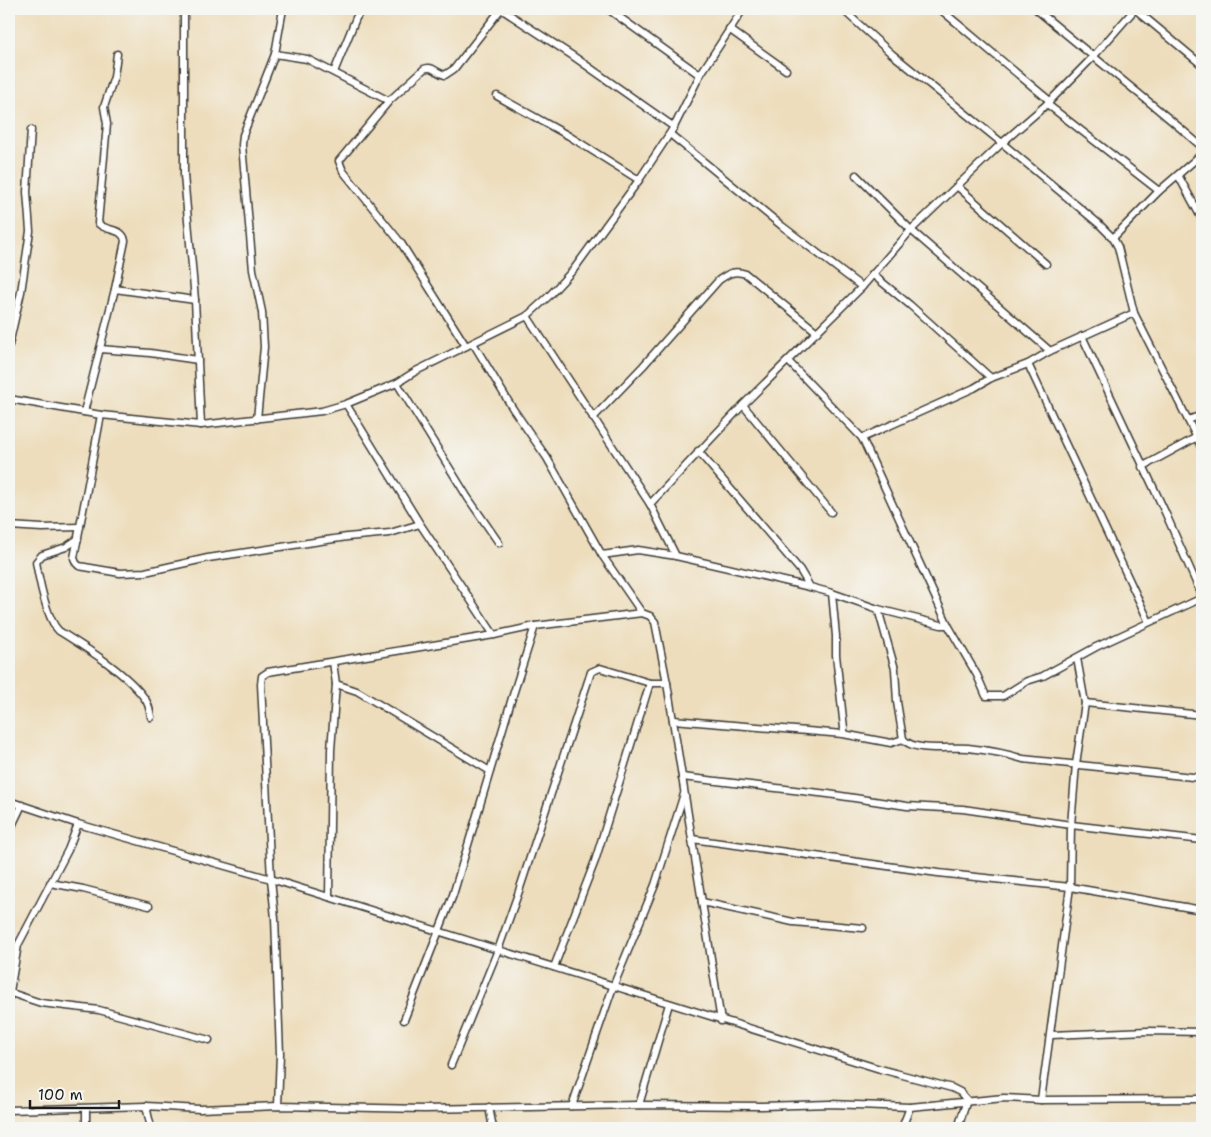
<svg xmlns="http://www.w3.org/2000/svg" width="1211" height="1137" viewBox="0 0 1211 1137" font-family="'Shantell Sans',sans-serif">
<rect width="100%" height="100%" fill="#f6f6f2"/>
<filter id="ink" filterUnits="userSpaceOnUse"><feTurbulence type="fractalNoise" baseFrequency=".02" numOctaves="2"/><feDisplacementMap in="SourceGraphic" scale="10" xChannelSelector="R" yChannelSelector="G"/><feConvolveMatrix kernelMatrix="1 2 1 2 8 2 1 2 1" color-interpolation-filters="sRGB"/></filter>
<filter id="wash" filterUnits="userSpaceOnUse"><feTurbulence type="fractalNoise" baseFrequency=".0096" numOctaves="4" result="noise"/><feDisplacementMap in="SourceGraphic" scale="20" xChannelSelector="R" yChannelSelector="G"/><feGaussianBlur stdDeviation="1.12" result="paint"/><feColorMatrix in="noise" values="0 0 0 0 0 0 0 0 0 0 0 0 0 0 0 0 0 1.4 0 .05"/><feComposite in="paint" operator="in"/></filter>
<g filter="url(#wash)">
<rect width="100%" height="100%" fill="#edddbc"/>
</g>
<g filter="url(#ink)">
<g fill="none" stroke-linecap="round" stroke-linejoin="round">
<defs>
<g id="street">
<polyline points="184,9 184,175 195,300 201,425"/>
<polyline points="501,9 573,56 674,127"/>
<polyline points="608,9 700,75"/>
<polyline points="842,9 892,54 1002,143 1099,224 1113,238 1118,247 1134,313 1202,448"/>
<polyline points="940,9 1050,101"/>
<path d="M1036,9C1091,56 1148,99 1202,147"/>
<polyline points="1135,9 1202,65"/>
<polyline points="729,29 786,70"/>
<polyline points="275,54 307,59 389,101"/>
<polyline points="334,72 356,18 362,9"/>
<polyline points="497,96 569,136 639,180"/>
<polyline points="1047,104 1159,191"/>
<polyline points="670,134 782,226 862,287 911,230 1002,143 1047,104 1093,57 1135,9"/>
<polyline points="856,175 911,230 1050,351"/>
<polyline points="1178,175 1202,219"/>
<polyline points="958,187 1046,264"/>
<polyline points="1113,238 1159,191 1202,154"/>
<polyline points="872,274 910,305 991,378"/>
<polyline points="115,289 195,300"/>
<polyline points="527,316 650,504 676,556"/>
<polyline points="1082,336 1165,512 1202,596"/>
<polyline points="473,343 513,409 547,458 602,555 642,613"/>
<polyline points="9,345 21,292 30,231 27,192 31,130"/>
<path d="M466,346L401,243L343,171L339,161L389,101L424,69C432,65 436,73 445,75L454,69L501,9"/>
<polyline points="100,349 150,353 198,360"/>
<polyline points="788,361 862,438 948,625 977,675 986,696 1003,696 1027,681 1043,676 1096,647 1202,598"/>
<polyline points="1028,364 1149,622"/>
<polyline points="397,383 468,498 499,543"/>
<polyline points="9,399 101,415 201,425 322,411 346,404 397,383 416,371 527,316 549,296 574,269 639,180 674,127 700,75 743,9"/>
<polyline points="346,404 420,524 494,635"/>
<polyline points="743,405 831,512"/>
<path d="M84,412L115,289L125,241C123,227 105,232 98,223L107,124L104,107L114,77L117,54"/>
<polyline points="101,415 74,558 76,563 79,566 120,573 145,572 208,558 347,537 390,533 420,524"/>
<path d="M593,418L643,366L719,280C729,273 734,270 746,274L817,332"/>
<polyline points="257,419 264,347 262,312 253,270 242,145 243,135 275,54 283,9"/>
<polyline points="1188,420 1202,415"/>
<polyline points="862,438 974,388 991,378 1028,364 1050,351 1134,313"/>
<polyline points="698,451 800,570 810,587"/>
<polyline points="1142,467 1197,437"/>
<polyline points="650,504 743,405 862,287"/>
<polyline points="9,526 42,528 80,527"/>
<path d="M78,539L66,547L42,555L36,562C39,579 47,620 59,631C86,648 127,673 145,699C149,704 150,711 151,717"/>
<polyline points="602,555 638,550 676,556 810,587 832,593 878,609 941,625 948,625"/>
<polyline points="832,593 836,636 836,655 844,728 843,734"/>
<path d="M878,609L895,669L897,702L903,739C915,753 951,746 968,748C986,750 1005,753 1023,759L1202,778"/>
<polyline points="336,684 357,691 490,771"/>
<polyline points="1085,703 1202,715"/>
<polyline points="673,720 843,734 891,743 903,739"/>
<polyline points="682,777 828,794 907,806 963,809 1071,825 1202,840"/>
<polyline points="9,801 78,824 271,879 880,1069 952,1088 960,1092 967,1100 958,1128"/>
<polyline points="9,832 22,805"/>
<polyline points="692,839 938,873 1070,887 1202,910"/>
<polyline points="50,883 83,889 149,906"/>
<polyline points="329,897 331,750 336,684 333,662"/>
<polyline points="702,902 793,922 863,928"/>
<polyline points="554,967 595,861 650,683"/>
<polyline points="11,993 41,1003 99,1010 209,1040"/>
<polyline points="9,997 18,945 68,850 78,824"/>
<polyline points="404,1020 453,895 512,698 535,626"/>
<polyline points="1051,1035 1148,1031 1202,1032"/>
<polyline points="451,1065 498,950 519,891 591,672 600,668 650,683 667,683"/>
<polyline points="1041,1100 1070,887 1071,825 1076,764 1085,703 1077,658"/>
<polyline points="639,1105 669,1004"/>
<polyline points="146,1106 151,1128"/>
<polyline points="278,1106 280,1054 275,918 271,879 261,684 262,676 268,672 494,635 535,626 642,613 650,616 655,622 667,683 721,1021"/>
<polyline points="572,1106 613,987 655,885 684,794"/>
<polyline points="489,1107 493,1128"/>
<polyline points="86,1109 86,1128"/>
<polyline points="9,1110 146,1106 200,1109 278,1106 424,1109 639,1105 762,1106 830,1104 910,1107 1004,1098 1041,1100 1202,1099"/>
<polyline points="902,1128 910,1107"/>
</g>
</defs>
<use href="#street" stroke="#3b3934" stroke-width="9"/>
<use href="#street" stroke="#fff" stroke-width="6"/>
</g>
</g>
<rect width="1211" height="1137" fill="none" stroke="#f6f6f2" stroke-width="30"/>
<path d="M30 1100v8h89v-8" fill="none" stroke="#1c1c1c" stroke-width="2.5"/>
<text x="38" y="1100" font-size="15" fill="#1c1c1c" stroke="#f6f6f2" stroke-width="4" paint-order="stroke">100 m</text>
</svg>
